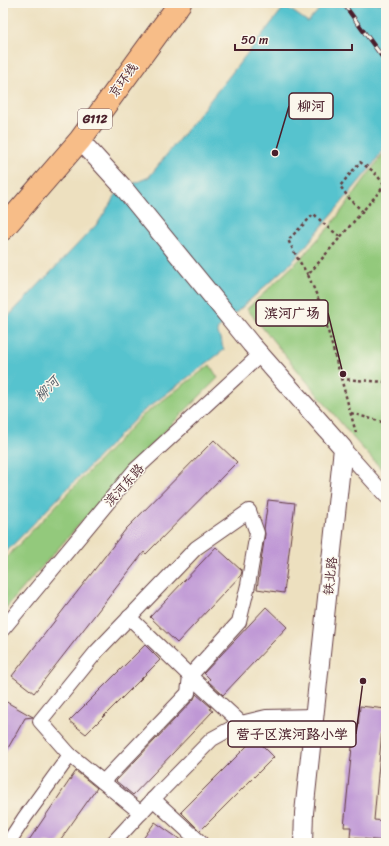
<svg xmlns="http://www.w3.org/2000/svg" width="389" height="846" viewBox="0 0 389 846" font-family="Sriracha,'LXGW WenKai TC',sans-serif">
<rect width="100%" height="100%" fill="#fbf7ec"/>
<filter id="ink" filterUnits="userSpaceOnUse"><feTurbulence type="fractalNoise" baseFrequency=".025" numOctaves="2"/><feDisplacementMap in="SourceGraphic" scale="8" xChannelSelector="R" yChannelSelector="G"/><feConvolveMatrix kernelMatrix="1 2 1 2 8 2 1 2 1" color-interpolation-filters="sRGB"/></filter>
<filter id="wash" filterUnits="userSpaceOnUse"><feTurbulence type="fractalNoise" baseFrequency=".012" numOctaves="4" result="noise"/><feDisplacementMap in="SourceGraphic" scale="16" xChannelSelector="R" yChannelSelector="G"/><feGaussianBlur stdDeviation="0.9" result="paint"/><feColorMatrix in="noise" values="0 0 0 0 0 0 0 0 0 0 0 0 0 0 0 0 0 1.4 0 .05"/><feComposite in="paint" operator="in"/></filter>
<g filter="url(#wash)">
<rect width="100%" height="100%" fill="#ede0bf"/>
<g fill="#93c97b" stroke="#6e7453">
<polygon points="386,150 386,474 355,440 247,309 296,263 332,224"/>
<polygon points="210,365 218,378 137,459 3,611 3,561 142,416"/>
</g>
<polygon fill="#56c3ce" stroke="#50717c" points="325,3 386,3 386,145 372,166 295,259 217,330 224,350 141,413 3,555 3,322 98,223 119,190 149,177 285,6 308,22"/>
<g id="blocks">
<g fill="#bf98d5">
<polygon points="214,440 237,462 146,554 144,552 34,693 12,676 126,529"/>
<polygon points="268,500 295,503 284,593 257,589 265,534 264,529"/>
<polygon points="216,547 242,571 241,575 177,643 150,617"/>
<polygon points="266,607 287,627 223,695 208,681 210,679 204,673"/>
<polygon points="145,645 160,660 86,734 69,721"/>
<polygon points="196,694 211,707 210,709 213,711 133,795 116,781 194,699"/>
<polygon points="3,700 33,717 25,718 3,757"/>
<polygon points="360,706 386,709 386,730 382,730 374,820 386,821 386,841 350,838 351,827 344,827 354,727 358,728"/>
<polygon points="255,738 274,757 200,831 181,812"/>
<polygon points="76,771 97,788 58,843 27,843"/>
<polygon points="155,822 185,843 140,843"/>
</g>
</g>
</g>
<g filter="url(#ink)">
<use href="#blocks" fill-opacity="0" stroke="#623c41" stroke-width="1"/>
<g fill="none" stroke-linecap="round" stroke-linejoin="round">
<defs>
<g id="minor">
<polyline points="343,448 386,496"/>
<polyline points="129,617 190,676 241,723"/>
<polyline points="3,629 134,471 260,355"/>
<polyline points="70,755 141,813"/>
<polyline points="153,799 201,843"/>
<polyline points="8,843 25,817 70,755 40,721 97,651 196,548 249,511 257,533 248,585 239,622 190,676 188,693 103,782"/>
<polyline points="113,843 159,793 212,739 241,723 266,717 315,716"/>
</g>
<polyline id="tertiary" points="80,140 122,186 251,344 343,448 304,813 303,843"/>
<polyline id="trunk" points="3,229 80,140 180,3"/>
</defs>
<use href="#minor" stroke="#623c41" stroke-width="16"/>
<use href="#tertiary" stroke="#623c41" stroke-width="20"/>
<use href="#trunk" stroke="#623c41" stroke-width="24"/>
<g stroke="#623c41" stroke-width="2.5" stroke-dasharray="3 3" stroke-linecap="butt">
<polyline points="363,212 349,198 340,186 360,162 373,171 385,185"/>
<polyline points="308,275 298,259 288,240 314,214 327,227 341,237"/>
<polyline points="341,379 386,382"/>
<polyline points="351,413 382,422 386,425"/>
<polyline points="356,433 321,305 308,275 385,185 386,186"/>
</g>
<use href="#minor" stroke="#fff" stroke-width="14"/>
<use href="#tertiary" stroke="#fff" stroke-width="18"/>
<use href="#trunk" stroke="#f7bd88" stroke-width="22"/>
<defs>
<polyline id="rail" points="343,3 386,62"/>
</defs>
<use href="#rail" stroke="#4a1f2b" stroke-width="4.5"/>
<use href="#rail" stroke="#fbf7ec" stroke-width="3" stroke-dasharray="9" stroke-linecap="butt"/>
</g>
</g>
<g text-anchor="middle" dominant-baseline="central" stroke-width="3" stroke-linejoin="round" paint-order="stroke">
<rect fill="#fbf7ec" stroke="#7f6065" stroke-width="1" x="78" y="109" width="34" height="20" rx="3"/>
<g font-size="12" font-weight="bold" fill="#4a1f2b">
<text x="95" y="119">G112</text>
</g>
<g font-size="13" fill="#4a1f2b" stroke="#fbf7ec">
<text transform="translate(123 80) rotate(-54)">京环线</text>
<text transform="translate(124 485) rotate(-48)">滨河东路</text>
<text transform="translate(330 576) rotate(-84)">铁北路</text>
</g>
<g font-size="14" font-style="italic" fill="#4e5864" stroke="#fbf7ec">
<text transform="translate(47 389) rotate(-46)">柳河</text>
</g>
</g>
<path fill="none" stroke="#4a1f2b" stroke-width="1.5" d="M275 153L289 106M343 374L328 313M363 681L356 734"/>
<g fill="#4a1f2b" stroke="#fbf7ec" stroke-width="1.5">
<circle cx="275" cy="153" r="4"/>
<circle cx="343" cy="374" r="4"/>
<circle cx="363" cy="681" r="4"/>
</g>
<g fill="#fbf7ec" stroke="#4a1f2b" stroke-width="1.5">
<rect x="289" y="93" width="44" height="26" rx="4"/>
<rect x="256" y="300" width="72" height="26" rx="4"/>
<rect x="228" y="721" width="128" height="26" rx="4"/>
</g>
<g font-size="14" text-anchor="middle" font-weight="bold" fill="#4a1f2b">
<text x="311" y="111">柳河</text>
<text x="292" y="318">滨河广场</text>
<text x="292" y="739">营子区滨河路小学</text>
</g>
<rect width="389" height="846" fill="none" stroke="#fbf7ec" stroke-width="16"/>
<path d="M235 44v6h117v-6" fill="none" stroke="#4a1f2b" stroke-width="2"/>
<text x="241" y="44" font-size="12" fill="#4a1f2b" stroke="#fbf7ec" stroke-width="3" paint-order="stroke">50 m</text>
</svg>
